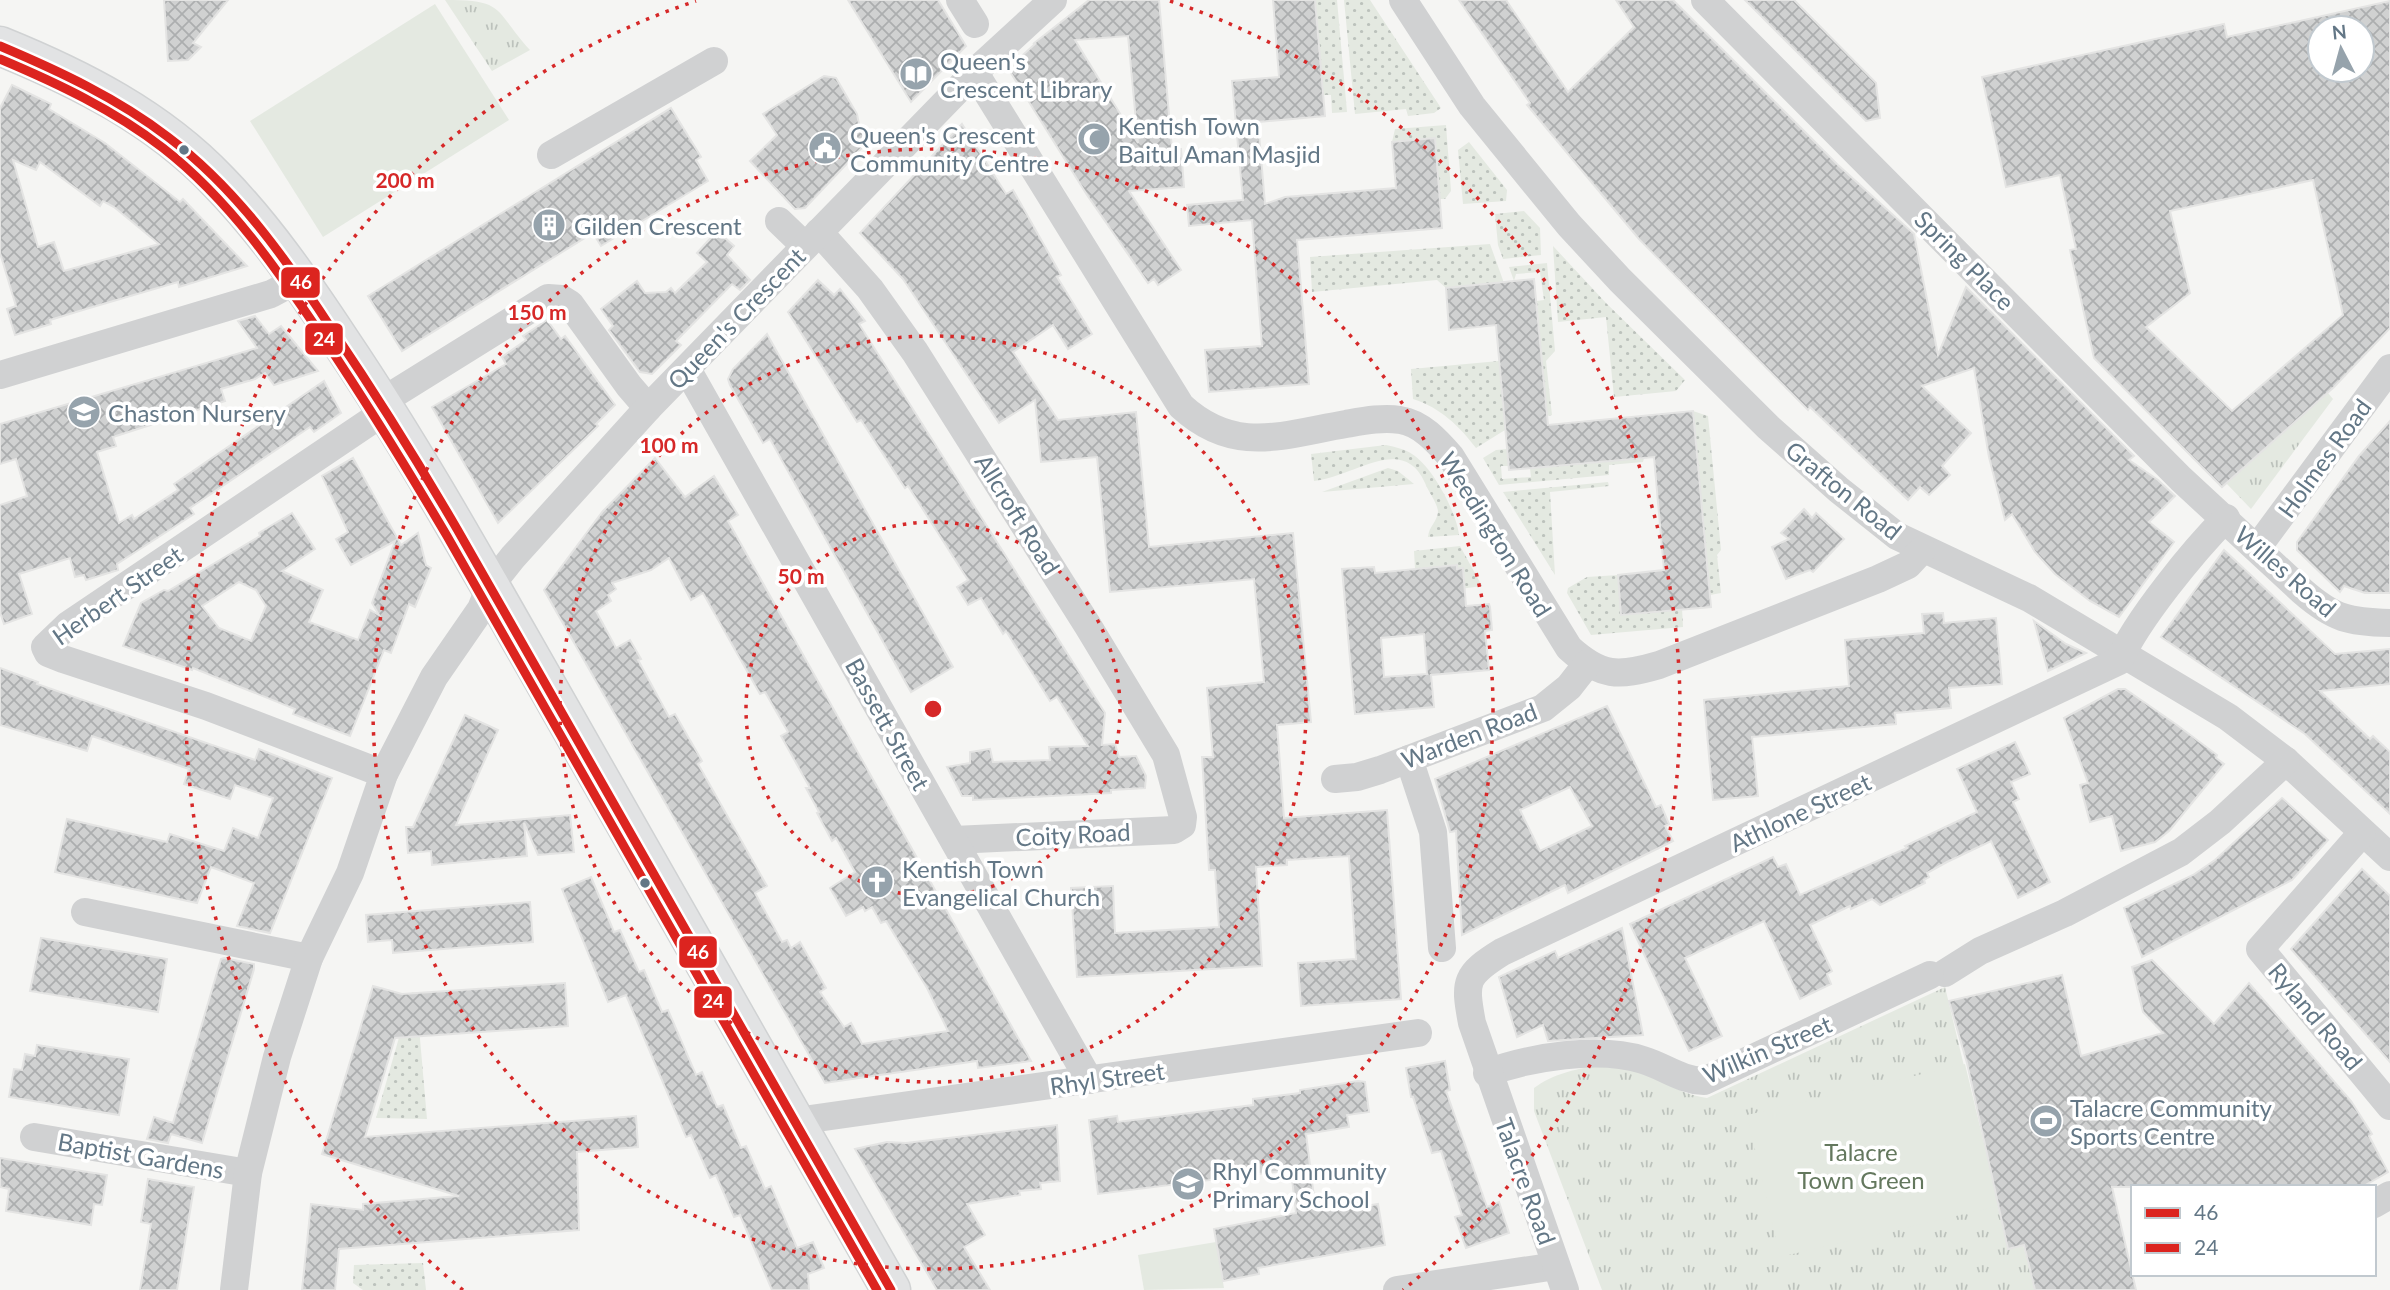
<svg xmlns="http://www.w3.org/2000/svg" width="2390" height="1290" viewBox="0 0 2390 1290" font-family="Lato,sans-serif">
<defs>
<pattern id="grass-dots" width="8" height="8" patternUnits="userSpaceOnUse" patternTransform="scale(1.75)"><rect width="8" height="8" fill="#e4e9e1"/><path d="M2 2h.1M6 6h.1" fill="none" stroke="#bcc2bc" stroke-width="1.8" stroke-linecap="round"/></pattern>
<pattern id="park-tufts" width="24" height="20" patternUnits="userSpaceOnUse" patternTransform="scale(1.75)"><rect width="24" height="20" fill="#e4e9e1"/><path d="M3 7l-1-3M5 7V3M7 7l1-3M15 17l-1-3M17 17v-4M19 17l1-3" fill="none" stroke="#bcc2bc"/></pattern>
<pattern id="building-cross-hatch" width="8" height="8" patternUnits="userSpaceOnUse" patternTransform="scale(1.75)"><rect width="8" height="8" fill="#d0d1d1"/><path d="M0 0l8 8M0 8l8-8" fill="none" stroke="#acaeaf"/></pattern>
</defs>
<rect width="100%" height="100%" fill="#f5f5f3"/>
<g fill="url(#grass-dots)">
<polygon points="1315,0 1337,0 1347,112 1332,113 1331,95 1323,95"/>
<polygon points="1344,0 1370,0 1441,108 1434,113 1408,116 1406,109 1355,114"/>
<polygon points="1446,125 1451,191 1445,199 1436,199 1439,187 1435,139 1392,142 1395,129"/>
<polygon points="1469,142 1507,190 1506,201 1463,204 1458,150"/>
<polygon points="1524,211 1540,228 1541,255 1503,259 1498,245 1495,214"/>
<polygon points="1490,244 1504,283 1446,288 1437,280 1312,292 1310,257"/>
<polygon points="1553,246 1606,303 1685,380 1676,391 1614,397 1606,317 1558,322"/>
<polygon points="1547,263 1555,351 1546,361 1552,415 1547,416 1537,301 1544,300 1540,272 1516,274 1514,281 1509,267"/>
<path d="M1499,361L1505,430L1476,448C1459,426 1441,408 1413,399L1411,369Z"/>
<polygon points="1693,411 1708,416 1721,550 1717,555 1721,593 1710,595"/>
<path d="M1386,445C1395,447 1405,449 1412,454C1432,466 1457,513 1459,535L1428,537C1429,526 1437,522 1438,512C1438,504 1428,491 1425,483C1403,433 1354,477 1314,481L1311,454Z"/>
<polygon points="1507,449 1509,466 1501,466 1502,479 1531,477 1530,468 1644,458 1643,462 1609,465 1609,475 1499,485 1483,458 1496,450"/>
<polygon points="1388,468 1398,471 1414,484 1322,492"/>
<polygon points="1608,482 1609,486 1550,492 1555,575 1503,492"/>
<polygon points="1460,546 1482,586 1460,589 1462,568 1457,569 1457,565 1415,569 1414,551"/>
<polygon points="1618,575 1622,615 1673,609 1679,611 1682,608 1683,627 1591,635 1567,593 1568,588 1587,577"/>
<polygon points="412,992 416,993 427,1119 376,1118"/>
<polygon points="423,1263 426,1290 363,1290 353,1283 354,1265"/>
</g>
<g fill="url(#park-tufts)">
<path d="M445,0C506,0 493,9 530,50L492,71Z"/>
<polygon points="2328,393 2333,399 2251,509 2226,483"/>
<path d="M1945,987L2008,1249L2023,1245L2035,1290H1602L1534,1111V1088C1556,1071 1596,1062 1624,1068C1653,1074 1677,1094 1707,1098Z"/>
</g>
<g fill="#e4e9e1">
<polygon points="435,4 509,120 323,237 250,121"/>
<polygon points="1965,1064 1999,1206 1780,1257 1747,1115"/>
<polygon points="1216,1242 1224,1288 1144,1290 1138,1255"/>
</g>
<g fill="url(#building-cross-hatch)" stroke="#e4e4e3" stroke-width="2" fill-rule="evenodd">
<polygon points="164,0 228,0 193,43 201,47 188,60 168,61"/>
<polygon points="848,0 938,0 966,46 911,102"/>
<path d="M1089,0H1159L1172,149H1181L1184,187L1129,191L1181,270L1158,285L1154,279L1148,283L1087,195L1009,70L1025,59L1023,55L1036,43L1033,44ZM1128,36L1138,143L1075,40Z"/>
<polygon points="1273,0 1315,0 1325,116 1258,122 1265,204 1285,197 1396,188 1392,142 1435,138 1442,228 1297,240 1309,384 1209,392 1205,350 1262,346 1252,220 1189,226 1187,205 1243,200 1232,81 1279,77"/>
<polygon points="1459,0 1506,0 1568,92 1634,27 1616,0 1673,0 1838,165 1914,234 1938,355 1966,287 2134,456 2129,460 2158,480 2175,496 2149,522 2174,542 2119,617 2090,601 2055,574 2035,552 2012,514 2005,520 1989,457 1974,368 1922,386 1971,433 1942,466 1950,475 1929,495 1920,487 1908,500 1810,407 1808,410 1639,239 1527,105 1530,103"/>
<polygon points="1745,0 1794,0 1876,83 1880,118 1866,121"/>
<path d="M2390,1V328L2334,387L2222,487L2094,358L2070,250L2076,249L2060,175L2006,187L1982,77L2224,24L2227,37ZM2320,28H2362V70H2320ZM2313,180L2343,315L2232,411L2146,327L2190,293L2170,211Z"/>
<polygon points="824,76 836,78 857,114 859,124 872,137 805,208 795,209 750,161 777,135 763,114"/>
<path d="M12,85L51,104L49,109L105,143L180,202L183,199L247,266L179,287L178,282L86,309L50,320L51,324L15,335L7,309L16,306L0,253V108ZM13,160L36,170L40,162L100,206L103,201L114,207L159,244L64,271L54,242L38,247Z"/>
<polygon points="671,108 701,157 696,160 708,181 601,246 593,233 402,351 368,296"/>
<polygon points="962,124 1006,194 1013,190 1061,275 1057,277 1092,334 1068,349 1053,325 1013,352 1058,420 1136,412 1149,547 1293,533 1311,722 1277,725 1284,818 1387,810 1401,999 1301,1006 1298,963 1356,959 1349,856 1287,860 1287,865 1256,867 1262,966 1077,977 1071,888 1113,886 1115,933 1219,927 1215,870 1209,870 1205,805 1202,757 1213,757 1207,688 1264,682 1254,579 1110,592 1097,457 1041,462 1035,400 999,423 903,279 860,233"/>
<polygon points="717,231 734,246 727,255 750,280 740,290 732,284 676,341 681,345 652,374 640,372 609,330 613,326 601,309 637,281 645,293 666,292 671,288 675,293 707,262 697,253"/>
<polygon points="1534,279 1548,425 1693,411 1711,607 1621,615 1618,575 1664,570 1654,457 1509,470 1496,325 1449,330 1446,288"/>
<polygon points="818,280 834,295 840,289 865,321 859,324 1105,713 1102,745 1115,744 1119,757 1136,756 1146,776 1145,788 1111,790 1111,793 973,800 973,796 962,796 947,767 970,763 970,752 990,749 993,762 1050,760 1049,747 1088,746 1057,697 1050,701 1006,631 1003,634 981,598 968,605 957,587 968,580 908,486 905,488 861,420 857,422 788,312"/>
<polygon points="255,316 269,334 281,326 318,371 274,385 265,373 255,379 221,389 225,401 113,437 116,446 97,452 119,523 132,515 134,519 178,490 174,484 324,381 341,413 314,432 310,427 190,508 194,514 117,564 118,570 86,580 84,575 75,577 70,558 19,574 32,614 4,624 0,612 0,505 27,496 16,459 0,464 0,424 257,348 238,321"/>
<polygon points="547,320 561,339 565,336 615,405 596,424 598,426 498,523 432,407 506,364 502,357 526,340 523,336"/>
<polygon points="767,334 953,667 911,692 770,439 763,443 730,385 728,379 733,369"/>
<polygon points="2390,421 2390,593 2365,593 2344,586 2340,592 2297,550 2297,542 2359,456"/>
<path d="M353,458L401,545L418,533L426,565L431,568L415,607L409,604L391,653L384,650L350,736L293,714L295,709L193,668L192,670L123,646L141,603L164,590L168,591L260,536L259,533L292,513L315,549L282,571L323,590L309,622L358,640L370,610L379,615L372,603L395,541L351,565L336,539L348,532L322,476ZM239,582L256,590L266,606L251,641L219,628L202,606Z"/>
<path d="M655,458L685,497L714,476L738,515L728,521L1031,1061L978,1068L977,1061L825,1083L544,590L603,511ZM669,558L691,600L703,593L760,694L765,692L788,732L781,736L810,788H806L819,812L817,813L832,841L836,838L855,872L830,888L846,916L863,907L865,911L872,907L881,923L886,921L927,988L948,1031L862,1044L851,1023L844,1027L820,992L826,988L800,942L791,948L787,940L782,942L755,893L767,886L698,764L702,761L675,714L669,717L638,660L641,659L630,640L616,648L596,611L611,601L608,595L616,589L612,583L651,570Z"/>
<polygon points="1804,509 1812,518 1816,513 1844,539 1813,572 1810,570 1786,579 1772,547 1789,539 1781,533"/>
<polygon points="2224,550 2335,654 2390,649 2390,684 2320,691 2370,739 2373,736 2390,752 2390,814 2305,734 2161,637"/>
<path d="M1457,565V569L1463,568L1466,606L1489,604L1490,607L1492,630L1485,631L1489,670L1431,675L1434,707L1355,714L1342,569L1374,567L1375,573ZM1424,634L1427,674L1384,677L1381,638Z"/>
<polygon points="1943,613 1944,623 1996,618 2002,684 1949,688 1951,708 1895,713 1896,724 1752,737 1758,796 1713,800 1704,700 1849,686 1845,640 1924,633 1922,614"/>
<polygon points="2034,621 2066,644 2086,653 2048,671"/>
<polygon points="0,668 38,682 37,684 255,760 259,749 332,778 270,933 237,926 254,883 211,867 197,903 55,872 67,819 167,842 170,834 224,851 233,828 258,838 273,798 235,785 230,799 184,784 189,769 92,736 87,751 0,725"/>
<polygon points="2118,689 2125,689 2177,725 2217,755 2216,758 2224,764 2169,831 2155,842 2121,851 2112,816 2090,822 2080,785 2088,783 2064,718"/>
<path d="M1607,706L1656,807L1661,805L1669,824L1665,826L1673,841L1568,893L1565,885L1462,935L1456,831L1450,832L1435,779ZM1570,787L1592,826L1540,851L1520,810Z"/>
<polygon points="465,715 498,730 456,825 570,815 574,852 538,855 524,823 527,856 432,865 431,851 408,853 406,827 413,827"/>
<polygon points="2015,742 2030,774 2011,782 2019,799 2013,802 2050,882 2018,898 1991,841 1947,862 1927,873 1929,877 1924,880 1925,883 1880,905 1872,899 1851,909 1850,906 1810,925 1832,971 1827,974 1831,984 1800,999 1764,921 1685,958 1722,1036 1689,1051 1630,924 1773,857 1778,867 1786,864 1800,895 1907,848 1905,846 1977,812 1957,769"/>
<polygon points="2282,798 2328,840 2292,880 2142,957 2124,908 2193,875 2215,860"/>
<polygon points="2362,869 2390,896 2390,1062 2291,949"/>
<polygon points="591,877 614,932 620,930 639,972 644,970 662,1012 668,1010 696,1075 702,1072 717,1107 723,1105 741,1148 746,1146 765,1189 771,1186 797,1248 813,1242 824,1268 808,1274 809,1290 772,1290 740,1215 734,1217 716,1175 710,1178 691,1135 686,1137 626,995 608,1002 562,889"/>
<polygon points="530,902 533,942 393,953 392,940 368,942 366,915"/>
<polygon points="1622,928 1643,1035 1548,1041 1543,1025 1517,1037 1499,977 1555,951 1558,958"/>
<polygon points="41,938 167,959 158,1012 30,991"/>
<polygon points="224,958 254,964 254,969 202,1143 171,1134 168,1143 147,1139 154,1117 173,1123 221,959"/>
<polygon points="2152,960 2214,1024 2249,983 2351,1101 2372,1134 2369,1136 2388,1172 2362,1187 2112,1187 2136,1290 2035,1290 2024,1245 2008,1249 1967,1063 1949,1001 2062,975 2081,1056 2163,1033 2143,1012 2132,967"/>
<polygon points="565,983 568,1026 395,1038 365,1137 636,1116 638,1147 577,1152 579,1230 339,1249 335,1290 302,1290 311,1204 363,1210 363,1204 459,1196 322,1154 373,986 402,994"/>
<polygon points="37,1045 129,1059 119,1115 9,1097 14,1069 22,1070 25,1054 35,1056"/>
<polygon points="1445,1061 1450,1090 1446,1091 1487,1207 1499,1202 1509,1233 1466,1248 1455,1217 1462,1215 1441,1151 1432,1153 1413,1097 1411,1097 1406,1068"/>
<polygon points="1358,1081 1365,1082 1369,1112 1347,1115 1349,1127 1306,1134 1315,1205 1358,1198 1360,1207 1378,1204 1385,1245 1258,1268 1259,1274 1223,1281 1214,1229 1296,1213 1291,1170 1098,1194 1089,1120 1117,1116 1118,1122 1253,1105 1253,1099 1300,1093 1300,1090"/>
<polygon points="1057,1125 1060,1181 1040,1183 1041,1189 1019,1191 1020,1195 967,1204 985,1235 964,1247 990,1290 937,1290 855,1149 887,1142 906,1143"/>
<polygon points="0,1158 107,1175 102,1205 94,1204 91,1225 6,1211 9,1189 0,1187"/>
<polygon points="148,1179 194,1187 177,1290 140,1290 151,1224 141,1222"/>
</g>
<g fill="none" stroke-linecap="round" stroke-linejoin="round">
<defs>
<path id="secondary" d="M0,46C79,78 158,118 218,181C265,229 304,286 341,342C407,440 465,542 523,644C646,859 768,1075 891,1290"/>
</defs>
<use href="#secondary" stroke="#d0d2d3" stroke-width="41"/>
<g stroke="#d0d1d2" stroke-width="28">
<polyline points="960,0 975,24"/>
<polyline points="1403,0 1472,106 1569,225 1620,280 1768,427 1839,490 1897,536 2029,598 2228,717 2286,761 2390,857"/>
<path d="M1705,0L2181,479L2302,591C2334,619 2349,622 2390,623"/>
<path d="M975,73L1181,406C1234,455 1282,435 1346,424C1363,421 1383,417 1400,420C1421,423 1437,441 1451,457L1569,648C1601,677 1618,677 1659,665L1878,579L1908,565L1922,550"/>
<polyline points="551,155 714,61"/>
<polyline points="779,221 805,246"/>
<polyline points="819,232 870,289 915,352 1088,626 1166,755 1183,817 1182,825 1174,830 954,840"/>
<polyline points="687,369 1089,1080"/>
<polyline points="0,375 271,294 299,279"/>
<polyline points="381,402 548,298 562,299 570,304 629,386 648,408"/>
<polyline points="2257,548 2390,368"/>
<polyline points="1409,759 1433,832 1442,948"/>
<polyline points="384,774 206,706 63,659 48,653 45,647 68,625 387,410"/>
<polyline points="1335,779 1357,777 1380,770 1543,708 1569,687 1587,664"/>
<polyline points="2362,833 2260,949 2390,1106"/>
<polyline points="85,912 309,958"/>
<polyline points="1945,973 1980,951 2065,913 2181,852 2220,822 2286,761"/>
<path d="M1487,1073C1530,1057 1599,1046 1643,1060C1666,1067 1680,1080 1704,1081L1930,975"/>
<polyline points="796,1121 1418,1033"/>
<polyline points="34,1137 248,1173"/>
<polyline points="2374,1204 2390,1195"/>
<polyline points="234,1290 248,1173 277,1057 309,958 350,873 384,774 434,677 481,609 490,586 513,557 648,408 979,68 1053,0"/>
<polyline points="1397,1290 1556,1266"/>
<path d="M1565,1290L1472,1023C1464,981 1465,975 1502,952L2119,661C2136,621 2194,550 2226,518"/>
</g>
<use href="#secondary" stroke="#e2e3e4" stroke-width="38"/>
<defs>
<path id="bus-1" d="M0,46C59,71 117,98 168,137C236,188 287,260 333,331C377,396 418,462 457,529L891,1290"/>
<path id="bus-2" d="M0,59C57,83 114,110 163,148C230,200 279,272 326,342C368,405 408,470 447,536L877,1290"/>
</defs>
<use href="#bus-1" stroke="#fff" stroke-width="14"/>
<use href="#bus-2" stroke="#fff" stroke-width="14"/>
<use href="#bus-1" stroke="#dc241f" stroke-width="9"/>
<use href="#bus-2" stroke="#dc241f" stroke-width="9"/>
</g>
<g fill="none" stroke="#d62828" stroke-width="3.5" stroke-dasharray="3.5 7">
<circle cx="933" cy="709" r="187"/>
<circle cx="933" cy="709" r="373"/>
<circle cx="933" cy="709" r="560"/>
<path d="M463 1290A747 747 0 0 1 696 1M1170 1A747 747 0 0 1 1403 1290"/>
</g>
<defs>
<symbol id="library-disc" viewBox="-11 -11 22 22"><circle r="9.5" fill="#96a3ac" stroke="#fff"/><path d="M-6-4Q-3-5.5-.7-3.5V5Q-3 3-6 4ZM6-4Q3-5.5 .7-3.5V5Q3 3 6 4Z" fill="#fff"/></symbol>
<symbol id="mosque-disc" viewBox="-11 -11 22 22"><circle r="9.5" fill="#96a3ac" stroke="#fff"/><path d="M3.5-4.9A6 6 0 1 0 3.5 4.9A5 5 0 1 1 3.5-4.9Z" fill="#fff"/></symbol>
<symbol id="civic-disc" viewBox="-11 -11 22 22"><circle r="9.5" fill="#96a3ac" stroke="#fff"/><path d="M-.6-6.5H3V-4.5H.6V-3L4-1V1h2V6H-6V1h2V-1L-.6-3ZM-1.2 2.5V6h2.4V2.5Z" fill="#fff"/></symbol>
<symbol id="building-disc" viewBox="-11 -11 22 22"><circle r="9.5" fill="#96a3ac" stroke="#fff"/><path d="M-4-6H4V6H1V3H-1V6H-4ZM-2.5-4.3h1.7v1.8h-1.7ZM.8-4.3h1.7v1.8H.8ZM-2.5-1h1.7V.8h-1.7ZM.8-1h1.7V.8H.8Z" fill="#fff"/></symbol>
<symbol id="school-disc" viewBox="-11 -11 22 22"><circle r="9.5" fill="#96a3ac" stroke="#fff"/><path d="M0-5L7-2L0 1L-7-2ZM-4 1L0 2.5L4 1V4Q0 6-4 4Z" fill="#fff"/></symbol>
<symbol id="church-disc" viewBox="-11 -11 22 22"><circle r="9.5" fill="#96a3ac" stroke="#fff"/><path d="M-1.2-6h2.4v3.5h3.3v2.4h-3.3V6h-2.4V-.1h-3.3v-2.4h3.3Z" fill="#fff"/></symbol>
<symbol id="stadium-disc" viewBox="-11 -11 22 22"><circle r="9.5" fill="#96a3ac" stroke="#fff"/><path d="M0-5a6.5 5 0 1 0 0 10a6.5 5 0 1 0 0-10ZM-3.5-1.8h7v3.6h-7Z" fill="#fff"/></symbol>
</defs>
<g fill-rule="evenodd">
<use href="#library-disc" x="897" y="55" width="38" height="38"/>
<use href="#mosque-disc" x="1075" y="120" width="38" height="38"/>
<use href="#civic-disc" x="806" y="129" width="38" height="38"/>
<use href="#building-disc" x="530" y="206" width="38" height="38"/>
<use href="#school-disc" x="65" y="393" width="38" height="38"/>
<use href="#church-disc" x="858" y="863" width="38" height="38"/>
<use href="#stadium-disc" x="2027" y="1102" width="38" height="38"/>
<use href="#school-disc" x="1169" y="1165" width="38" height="38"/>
</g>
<g fill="#637786" stroke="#fff" stroke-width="2.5">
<circle cx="184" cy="150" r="6"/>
<circle cx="645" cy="883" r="6"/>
</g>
<g text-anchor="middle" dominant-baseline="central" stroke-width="7" stroke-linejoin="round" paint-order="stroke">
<g font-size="24" fill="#637786" stroke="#fff" text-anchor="start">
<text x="940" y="60">Queen's<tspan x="940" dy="28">Crescent Library</tspan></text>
<text x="1118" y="125">Kentish Town<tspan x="1118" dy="28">Baitul Aman Masjid</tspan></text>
<text x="850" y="134">Queen's Crescent<tspan x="850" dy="28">Community Centre</tspan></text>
<text x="574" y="225">Gilden Crescent</text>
<text x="108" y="412">Chaston Nursery</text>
<text x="902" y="868">Kentish Town<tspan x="902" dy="28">Evangelical Church</tspan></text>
<text x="2070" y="1107">Talacre Community<tspan x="2070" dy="28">Sports Centre</tspan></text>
<text x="1212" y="1170">Rhyl Community<tspan x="1212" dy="28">Primary School</tspan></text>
</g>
<g font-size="24" fill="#637786" stroke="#fff">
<text transform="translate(1965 260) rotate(45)">Spring Place</text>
<text transform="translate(736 318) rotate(-46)">Queen's Crescent</text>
<text transform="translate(2324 458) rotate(-54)">Holmes Road</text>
<text transform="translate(1844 490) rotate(39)">Grafton Road</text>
<text transform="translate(1018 514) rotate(58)">Allcroft Road</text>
<text transform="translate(1496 534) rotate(58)">Weedington Road</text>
<text transform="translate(2286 571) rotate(41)">Willes Road</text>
<text transform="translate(117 595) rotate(-35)">Herbert Street</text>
<text transform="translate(888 724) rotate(61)">Bassett Street</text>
<text transform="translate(1469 735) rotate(-21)">Warden Road</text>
<text transform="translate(1800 812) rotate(-25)">Athlone Street</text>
<text transform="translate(1073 834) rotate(-3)">Coity Road</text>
<text transform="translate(2316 1016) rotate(50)">Ryland Road</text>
<text transform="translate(1767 1049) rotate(-23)">Wilkin Street</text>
<text transform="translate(1107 1078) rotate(-8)">Rhyl Street</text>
<text transform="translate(141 1155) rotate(10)">Baptist Gardens</text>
<text transform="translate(1526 1181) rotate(70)">Talacre Road</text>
</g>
<g font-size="24" fill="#64785e" stroke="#fff">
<text x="1861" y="1151">Talacre<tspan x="1861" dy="28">Town Green</tspan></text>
</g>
</g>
<circle cx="933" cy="709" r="10" fill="#d62828" stroke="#fff" stroke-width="3.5"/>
<g font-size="21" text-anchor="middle" font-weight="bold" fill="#d62828" stroke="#fff" stroke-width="7" stroke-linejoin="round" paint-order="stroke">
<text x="405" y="188">200 m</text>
<text x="537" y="320">150 m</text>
<text x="669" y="453">100 m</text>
<text x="801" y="584">50 m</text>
</g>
<g stroke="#fff" stroke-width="2.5">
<rect x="280" y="266" width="41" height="33" rx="7" fill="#dc241f"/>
<rect x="304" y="322" width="40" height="34" rx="7" fill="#dc241f"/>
<rect x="678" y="935" width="40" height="34" rx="7" fill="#dc241f"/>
<rect x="693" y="985" width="40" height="34" rx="7" fill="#dc241f"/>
</g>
<g font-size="19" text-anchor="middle" font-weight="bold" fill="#fff">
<text x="301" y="289">46</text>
<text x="324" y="346">24</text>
<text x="698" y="959">46</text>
<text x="713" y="1008">24</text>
</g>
<rect x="2131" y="1185" width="245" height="91" fill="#ffffff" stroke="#c1c9cf" stroke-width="2"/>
<rect x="2145" y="1208" width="35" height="10" fill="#dc241f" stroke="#c1c9cf" stroke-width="2"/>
<text x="2194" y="1220" font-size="21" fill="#637786">46</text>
<rect x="2145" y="1243" width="35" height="10" fill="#dc241f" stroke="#c1c9cf" stroke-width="2"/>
<text x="2194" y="1255" font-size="21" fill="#637786">24</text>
<g transform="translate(2341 49) rotate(354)"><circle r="33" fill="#ffffff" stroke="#c1c9cf" stroke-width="2"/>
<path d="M0-5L12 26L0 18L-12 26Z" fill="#96a3ac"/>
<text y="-10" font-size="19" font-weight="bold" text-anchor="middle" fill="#637786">N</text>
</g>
</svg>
